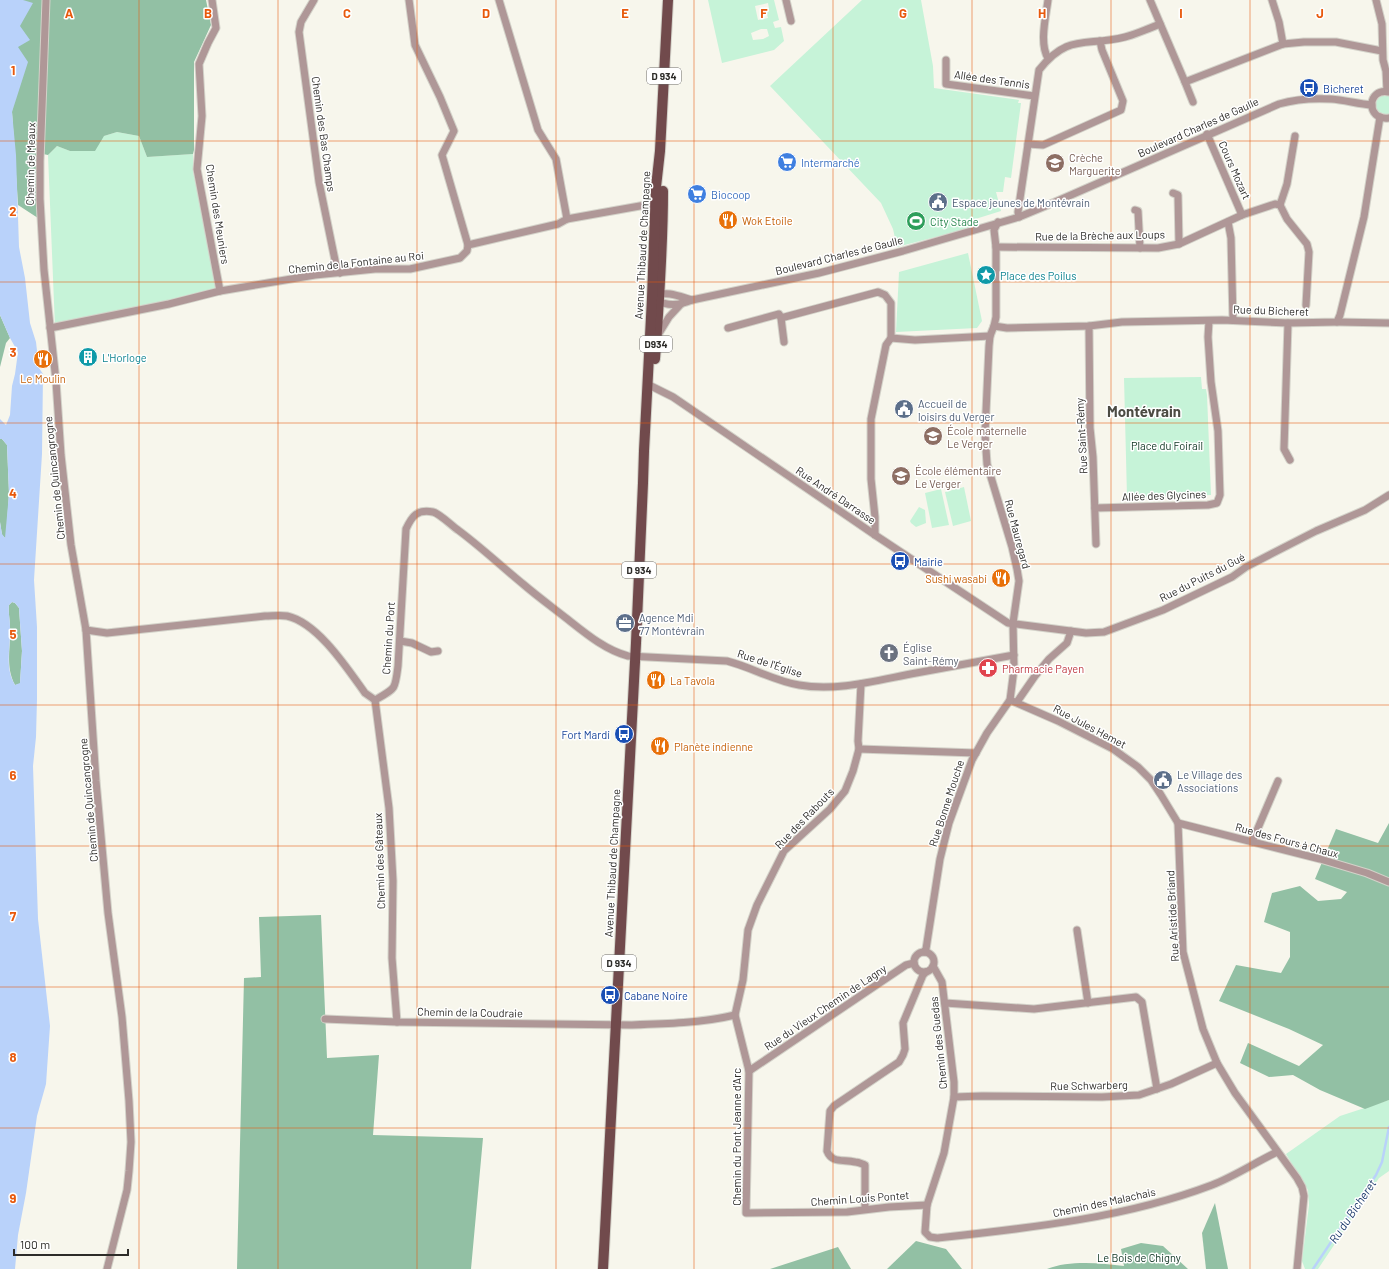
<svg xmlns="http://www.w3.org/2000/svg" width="1389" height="1269" viewBox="0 0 1389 1269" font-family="Barlow,sans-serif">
<rect width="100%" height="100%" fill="#f7f6ec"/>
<g fill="#c6f3d8" fill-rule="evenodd">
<path d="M708,0H774L779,20L773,22L775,28L781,27L784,41L774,50L722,63ZM768,3L769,9L766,10L768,18L758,20L755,6ZM761,29H767L769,36L763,39L753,40L751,33Z"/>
<polygon points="862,0 921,0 933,66 934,88 1019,100 1018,103 1021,103 1011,178 1005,177 1003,192 996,192 1001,211 969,221 970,228 897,247 893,229 881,203 770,86"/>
<path d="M1383,95H1389V115L1380,113C1373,107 1375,99 1383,95Z"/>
<polygon points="117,132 139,136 147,157 193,154 193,172 220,291 55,327 48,155 57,146 70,151 104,136"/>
<polygon points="968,253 982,321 977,328 896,332 899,272"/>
<polygon points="1201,377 1202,389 1206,389 1207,395 1211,495 1127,497 1124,378"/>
<polygon points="964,487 971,521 953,526 945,492"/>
<polygon points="941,489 949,525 932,528 925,493"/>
<polygon points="919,507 925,510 926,523 916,527 911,523 910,521"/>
<polygon points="1389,1100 1389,1171 1379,1178 1318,1269 1305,1269 1302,1261 1309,1205 1308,1190 1286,1154 1340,1116"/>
</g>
<g fill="#92c0a4">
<polygon points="16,0 206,0 211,25 194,62 194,150 193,154 147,157 139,136 117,132 104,136 95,151 70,151 57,146 48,155 43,154 41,220 18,205 12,112"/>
<polygon points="0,315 10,338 6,343 0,367"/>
<polygon points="0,439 2,439 7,445 9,493 6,539 2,535 0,522"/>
<path d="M12,602L15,603L19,608L22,651L20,684L15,685C5,666 11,647 10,627C10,619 8,612 9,605Z"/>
<polygon points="1389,823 1389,1100 1365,1109 1320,1090 1293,1075 1269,1077 1240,1063 1248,1043 1299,1066 1323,1045 1289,1029 1219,1001 1236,965 1281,973 1290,957 1290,932 1264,922 1272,893 1300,886 1318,901 1341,899 1347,892 1315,879 1336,829 1378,843"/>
<polygon points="321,915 327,1058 379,1055 373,1135 483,1138 471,1269 237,1269 244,978 261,977 259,917"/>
<polygon points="1215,1203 1228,1269 1206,1269 1202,1233"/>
<polygon points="916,1241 946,1249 962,1269 887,1269"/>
<path d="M1141,1243L1163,1246L1188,1269H1047C1069,1260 1101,1263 1124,1266L1121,1249Z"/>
<polygon points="838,1247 851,1269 770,1269"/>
</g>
<path fill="#b9d2fa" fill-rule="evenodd" d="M0,0H23L33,3L20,26L30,40L18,47L28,62L12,112L16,155L19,247L25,278L30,323L36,342L39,368L43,374L42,454L34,580L37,627V699L36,737L33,766L38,919L50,1026L46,1084L37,1116L26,1193L18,1235L15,1269H0V522L2,534L5,538L9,494L7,445L2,439H0V419L6,425L10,415L12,386L15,374L18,352L10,338L0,315ZM12,602L15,603L19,608L22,651L20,683L15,685C4,667 11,647 10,627C10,619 8,612 9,605Z"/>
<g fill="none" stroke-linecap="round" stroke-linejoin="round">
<polyline stroke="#b9d2fa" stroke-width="2.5" points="1313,1269 1376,1175 1382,1162 1389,1127"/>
<defs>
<g id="street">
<polyline points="46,0 40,161 40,199 44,270 56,381 61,455 71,545 86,630 96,781 108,913 122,1017 129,1101 131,1142 129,1171 127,1190 107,1269"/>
<polyline points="212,0 216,28 208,43 199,64 202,116 197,169 220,291"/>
<polyline points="314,0 301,22 299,32 319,182 336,265 340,273"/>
<polyline points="409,0 415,45 440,97 454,131 442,155 468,245"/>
<polyline points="499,0 538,130 556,159 567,219"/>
<polyline points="786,0 791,21"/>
<polyline points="1150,0 1185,82 1283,44 1304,42 1336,42 1382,51"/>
<polyline points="1272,0 1279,22 1283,44"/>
<polyline points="1376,0 1382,24 1383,60 1386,71 1387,91"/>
<path d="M1048,58C1039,44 1046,16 1048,0"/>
<polyline points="946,60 946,84 1034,96"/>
<polyline points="1185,82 1193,102"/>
<path d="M1389,92C1367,87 1365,121 1389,118"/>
<polyline points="1207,134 1242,215"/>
<polyline points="1028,144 1043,145 1121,110 1123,101 1102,50 1100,41"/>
<polyline points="1173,193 1178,195 1179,244"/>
<polyline points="1280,205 1287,184 1295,136"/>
<polyline points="1135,210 1138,211 1140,248"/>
<path d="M1019,217L1018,212L1039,70C1068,33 1085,47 1125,37C1136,34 1148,29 1160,24"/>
<polyline points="1228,222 1231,238 1233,320"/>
<polyline points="996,247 1158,248 1179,244 1242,215 1275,204 1280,205 1287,219 1307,244 1309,252 1306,305"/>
<path d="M656,296C666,290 681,297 692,300"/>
<path d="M656,300C669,307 679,305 692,300L819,273L903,251L1019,217L1055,202L1279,104C1296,99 1313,98 1331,99C1345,100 1358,104 1372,105"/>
<polyline points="781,318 784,342"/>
<polyline points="1337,322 1389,323"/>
<polyline points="1288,323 1284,449 1290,460"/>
<polyline points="994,326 1007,328 1089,326 1122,322 1222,320 1288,323 1337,322 1340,315 1364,217 1380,117"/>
<polyline points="1089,326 1090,428 1093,457 1096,544"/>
<polyline points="50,328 169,304 220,291 315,275 375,269 410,269 460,258 467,251 468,245 558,224 567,219 651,204 658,204"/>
<polyline points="728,328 779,314 781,318 878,292 885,295 891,303 891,338 886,345 871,419 871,479 875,517 875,535"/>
<polyline points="658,335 669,317 681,304"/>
<polyline points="891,338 915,340 990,336"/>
<polyline points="647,384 673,397 878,537 1008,623 1086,633 1104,632 1163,610 1232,577 1246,567 1273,553 1316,531 1365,510 1389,495"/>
<polyline points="1095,508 1208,505 1217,503 1220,495 1218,431 1211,382 1208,337 1209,321"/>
<path d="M86,630L107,633L265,616C272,616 280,615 287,616C318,623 347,668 365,693L375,700C396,688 395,690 398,666L406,529C412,516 417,509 433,512C439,513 452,526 458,530C481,547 501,566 523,584C537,596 552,607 566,618C585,633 605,650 628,656L727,661C751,667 774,681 799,685C837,692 878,680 916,673C948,667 981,661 1014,655"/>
<polyline points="400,641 412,643 431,652 438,651"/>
<polyline points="861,684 858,741 859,749 853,771 845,791 830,809 784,851 757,905 748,930 743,980 735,1015 749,1071 746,1213 847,1212 889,1207 927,1205"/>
<polyline points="375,700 389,808 393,881 392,958 397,1022"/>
<polyline points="1010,700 1058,721 1113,749 1138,767 1151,780 1161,795 1178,823 1183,952 1203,1029 1217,1063 1235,1093 1297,1178 1302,1187 1304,1196 1297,1269"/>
<polyline points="1017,702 1035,676 1049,659 1067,643 1071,631"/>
<polyline points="859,749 976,753"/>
<polyline points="1178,823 1320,859 1367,873 1389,882"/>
<polyline points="1252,842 1278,781"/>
<polyline points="1077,930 1088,1003"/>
<polyline points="924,952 926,949 940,859 949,823 972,760 987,733 1010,700 1014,669 1013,623 1019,581 1017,569 1012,547 987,464 985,434 989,346 990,336 994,326 996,317 996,247 994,230 998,222"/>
<circle cx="924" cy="962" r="10"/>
<path d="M933,966L942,982L954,1082V1097L944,1153L927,1205L925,1232L930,1237L937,1238C1030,1228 1125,1218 1212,1185C1235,1176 1256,1162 1277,1152"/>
<polyline points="945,1003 1034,1009 1136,997 1142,1002 1157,1089"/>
<path d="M325,1019L397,1022L631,1025C665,1024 701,1023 735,1015"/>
<polyline points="749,1071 906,965 914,963"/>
<polyline points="954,1097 982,1096 1102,1097 1139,1095 1171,1084 1217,1063"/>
<path d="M865,1209V1165C862,1164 859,1162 855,1162C844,1159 832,1164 827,1151L830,1111L834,1106L899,1062L903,1055L905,1049L903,1023L923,975L926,972"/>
</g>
<g id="primary">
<path d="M655,359C659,303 663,248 663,191"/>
<polyline points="603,1269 636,643 643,483 644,451 652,298 656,187 660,151 668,0"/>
</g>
</defs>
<use href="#street" stroke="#d3d2c9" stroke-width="9"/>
<use href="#primary" stroke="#d3d2c9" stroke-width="12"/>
<use href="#street" stroke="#af9797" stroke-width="7"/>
<use href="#primary" stroke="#714a4c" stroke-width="10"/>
</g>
<path fill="none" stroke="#e8590c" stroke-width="1" stroke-opacity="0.55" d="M139,0V1269M278,0V1269M417,0V1269M556,0V1269M694,0V1269M833,0V1269M972,0V1269M1111,0V1269M1250,0V1269M0,141H1389M0,282H1389M0,423H1389M0,564H1389M0,705H1389M0,846H1389M0,987H1389M0,1128H1389"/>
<defs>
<symbol id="bus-disc" viewBox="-11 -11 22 22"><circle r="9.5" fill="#1a4fb4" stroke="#fff"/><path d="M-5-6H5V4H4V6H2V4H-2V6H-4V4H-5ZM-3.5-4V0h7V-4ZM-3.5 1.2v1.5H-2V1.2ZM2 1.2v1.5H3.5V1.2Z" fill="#fff"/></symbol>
<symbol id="supermarket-disc" viewBox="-11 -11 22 22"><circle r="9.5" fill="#3f7fe0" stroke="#fff"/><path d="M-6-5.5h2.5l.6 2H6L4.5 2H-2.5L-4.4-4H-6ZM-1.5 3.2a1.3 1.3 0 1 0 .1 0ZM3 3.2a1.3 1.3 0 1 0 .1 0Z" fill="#fff"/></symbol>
<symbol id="school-disc" viewBox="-11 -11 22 22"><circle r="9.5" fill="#8d6e63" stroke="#fff"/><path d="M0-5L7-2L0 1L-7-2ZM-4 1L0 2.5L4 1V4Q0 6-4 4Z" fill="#fff"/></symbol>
<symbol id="civic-disc" viewBox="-11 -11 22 22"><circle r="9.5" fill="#5c6f8a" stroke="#fff"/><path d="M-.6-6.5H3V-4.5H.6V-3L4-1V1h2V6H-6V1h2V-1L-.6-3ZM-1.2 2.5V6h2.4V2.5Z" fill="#fff"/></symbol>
<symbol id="restaurant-disc" viewBox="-11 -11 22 22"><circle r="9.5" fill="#e8710a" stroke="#fff"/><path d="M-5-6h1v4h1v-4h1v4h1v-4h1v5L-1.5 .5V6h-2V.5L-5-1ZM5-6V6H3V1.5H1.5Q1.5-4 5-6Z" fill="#fff"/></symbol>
<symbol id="stadium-disc" viewBox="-11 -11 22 22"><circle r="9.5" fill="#2e9e5b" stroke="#fff"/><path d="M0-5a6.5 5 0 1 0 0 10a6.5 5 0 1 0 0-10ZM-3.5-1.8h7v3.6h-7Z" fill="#fff"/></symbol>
<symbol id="sight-disc" viewBox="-11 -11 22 22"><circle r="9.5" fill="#0f9aa8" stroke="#fff"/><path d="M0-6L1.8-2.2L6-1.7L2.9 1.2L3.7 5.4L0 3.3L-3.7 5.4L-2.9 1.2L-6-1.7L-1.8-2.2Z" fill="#fff"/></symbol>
<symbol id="building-disc" viewBox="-11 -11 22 22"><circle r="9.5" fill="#0f9aa8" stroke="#fff"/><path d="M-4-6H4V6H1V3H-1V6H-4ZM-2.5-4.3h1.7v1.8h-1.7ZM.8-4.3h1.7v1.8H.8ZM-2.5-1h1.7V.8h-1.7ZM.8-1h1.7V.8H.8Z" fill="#fff"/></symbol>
<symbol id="office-disc" viewBox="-11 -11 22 22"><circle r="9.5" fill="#5c6f8a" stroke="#fff"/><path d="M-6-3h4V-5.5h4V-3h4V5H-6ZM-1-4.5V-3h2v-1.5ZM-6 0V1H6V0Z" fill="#fff"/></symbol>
<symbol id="church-disc" viewBox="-11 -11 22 22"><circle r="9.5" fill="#6b7280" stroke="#fff"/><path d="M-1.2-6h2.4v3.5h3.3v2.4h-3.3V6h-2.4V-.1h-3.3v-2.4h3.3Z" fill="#fff"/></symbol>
<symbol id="pharmacy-disc" viewBox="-11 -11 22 22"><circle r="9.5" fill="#e0444e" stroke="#fff"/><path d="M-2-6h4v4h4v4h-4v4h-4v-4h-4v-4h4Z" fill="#fff"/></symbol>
</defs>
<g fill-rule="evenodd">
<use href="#bus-disc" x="1298" y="77" width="22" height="22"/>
<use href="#supermarket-disc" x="776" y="151" width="22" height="22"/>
<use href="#school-disc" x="1044" y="152" width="22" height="22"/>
<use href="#supermarket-disc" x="686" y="183" width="22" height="22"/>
<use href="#civic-disc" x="927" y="191" width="22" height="22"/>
<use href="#restaurant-disc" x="717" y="209" width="22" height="22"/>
<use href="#stadium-disc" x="905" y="210" width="22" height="22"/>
<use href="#sight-disc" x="975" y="264" width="22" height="22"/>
<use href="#building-disc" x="77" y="346" width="22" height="22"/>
<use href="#restaurant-disc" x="32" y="348" width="22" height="22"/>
<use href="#civic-disc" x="893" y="398" width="22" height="22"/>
<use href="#school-disc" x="922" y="425" width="22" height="22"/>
<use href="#school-disc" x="890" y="465" width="22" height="22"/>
<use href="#bus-disc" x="889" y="550" width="22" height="22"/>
<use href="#restaurant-disc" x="990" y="567" width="22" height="22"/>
<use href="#office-disc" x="614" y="612" width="22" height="22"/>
<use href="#church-disc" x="878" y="642" width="22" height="22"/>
<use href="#pharmacy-disc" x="977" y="657" width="22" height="22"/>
<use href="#restaurant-disc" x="645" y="669" width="22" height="22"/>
<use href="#bus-disc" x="613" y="723" width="22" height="22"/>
<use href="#restaurant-disc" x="649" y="735" width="22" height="22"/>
<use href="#civic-disc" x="1152" y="769" width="22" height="22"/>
<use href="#bus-disc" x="599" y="984" width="22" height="22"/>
</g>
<g text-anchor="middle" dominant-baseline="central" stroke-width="3" stroke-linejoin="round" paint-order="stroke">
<g fill="#fff" stroke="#6c6b69" stroke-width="1">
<rect x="647" y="68" width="34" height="16" rx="3"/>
<rect x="640" y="336" width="32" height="16" rx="3"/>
<rect x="622" y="562" width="34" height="16" rx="3"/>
<rect x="602" y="955" width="34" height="16" rx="3"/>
</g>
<g font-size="10" font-weight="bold" fill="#2d2c29">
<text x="664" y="76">D 934</text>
<text x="656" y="344">D934</text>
<text x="639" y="570">D 934</text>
<text x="619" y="963">D 934</text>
</g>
<g font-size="11" fill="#2d2c29" stroke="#fff">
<text transform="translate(992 79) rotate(8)">Allée des Tennis</text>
<text transform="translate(1198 127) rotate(-24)">Boulevard Charles de Gaulle</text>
<text transform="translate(324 134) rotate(82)">Chemin des Bas Champs</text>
<text transform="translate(30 164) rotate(-89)">Chemin de Meaux</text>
<text transform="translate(1235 170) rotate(66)">Cours Mozart</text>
<text transform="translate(218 214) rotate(81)">Chemin des Meuniers</text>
<text transform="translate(1100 235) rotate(-1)">Rue de la Brèche aux Loups</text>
<text transform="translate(642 245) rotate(-87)">Avenue Thibaud de Champagne</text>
<text transform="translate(839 255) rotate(-14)">Boulevard Charles de Gaulle</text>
<text transform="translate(356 262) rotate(-6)">Chemin de la Fontaine au Roi</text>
<text transform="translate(1271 310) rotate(2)">Rue du Bicheret</text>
<text transform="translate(1081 436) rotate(-93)">Rue Saint-Rémy</text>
<text transform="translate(54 478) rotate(-96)">Chemin de Quincangrogne</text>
<text transform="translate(836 495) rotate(34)">Rue André Darrasse</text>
<text transform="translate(1164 495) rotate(-2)">Allée des Glycines</text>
<text transform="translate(1018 534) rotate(75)">Rue Mauregard</text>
<text transform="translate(1202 577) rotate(-27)">Rue du Puits du Gué</text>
<text transform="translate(388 638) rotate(-86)">Chemin du Port</text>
<text transform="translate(770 663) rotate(18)">Rue de l'Église</text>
<text transform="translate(1090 726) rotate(28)">Rue Jules Hemet</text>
<text transform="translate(88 800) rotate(-95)">Chemin de Quincangrogne</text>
<text transform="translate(946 803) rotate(-72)">Rue Bonne Mouche</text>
<text transform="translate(804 818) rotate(-46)">Rue des Rabouts</text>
<text transform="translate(1287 840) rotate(15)">Rue des Fours à Chaux</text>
<text transform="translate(379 861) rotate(-92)">Chemin des Gâteaux</text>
<text transform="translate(612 863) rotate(-87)">Avenue Thibaud de Champagne</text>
<text transform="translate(1172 916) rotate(-93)">Rue Aristide Briand</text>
<text transform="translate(825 1007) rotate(-34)">Rue du Vieux Chemin de Lagny</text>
<text transform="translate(470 1012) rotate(1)">Chemin de la Coudraie</text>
<text transform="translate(938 1043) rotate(-96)">Chemin des Guedas</text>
<text transform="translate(1089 1085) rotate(-1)">Rue Schwarberg</text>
<text transform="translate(736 1137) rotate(-90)">Chemin du Pont Jeanne d'Arc</text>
<text transform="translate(860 1198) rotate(-4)">Chemin Louis Pontet</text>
<text transform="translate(1104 1202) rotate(-12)">Chemin des Malachais</text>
</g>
<g font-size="11" fill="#164399" stroke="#fff" text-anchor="start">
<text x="1323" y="88">Bicheret</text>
<text x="914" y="561">Mairie</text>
<text x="610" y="734" text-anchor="end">Fort Mardi</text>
<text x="624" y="995">Cabane Noire</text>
</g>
<g font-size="11" fill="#785e54" stroke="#fff" text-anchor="start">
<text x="1069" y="157">Crèche<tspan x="1069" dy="13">Marguerite</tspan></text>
<text x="947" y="430">École maternelle<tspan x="947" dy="13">Le Verger</tspan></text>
<text x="915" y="470">École élémentaire<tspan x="915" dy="13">Le Verger</tspan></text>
</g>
<g font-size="11" fill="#366cbe" stroke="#fff" text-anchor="start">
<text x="801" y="162">Intermarché</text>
<text x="711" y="194">Biocoop</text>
</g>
<g font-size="11" fill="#4e5e75" stroke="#fff" text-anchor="start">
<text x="952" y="202">Espace jeunes de Montévrain</text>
<text x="918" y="403">Accueil de<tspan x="918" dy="13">loisirs du Verger</tspan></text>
<text x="639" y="617">Agence Mdi<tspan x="639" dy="13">77 Montévrain</tspan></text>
<text x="1177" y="774">Le Village des<tspan x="1177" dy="13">Associations</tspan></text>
</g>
<g font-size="11" fill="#c56008" stroke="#fff" text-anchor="start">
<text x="742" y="220">Wok Etoile</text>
<text x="43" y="378" text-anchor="middle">Le Moulin</text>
<text x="987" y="578" text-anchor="end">Sushi wasabi</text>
<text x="670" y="680">La Tavola</text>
<text x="674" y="746">Planète indienne</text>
</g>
<g font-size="11" fill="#27864d" stroke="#fff" text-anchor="start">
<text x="930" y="221">City Stade</text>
</g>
<g font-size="11" fill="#0d838f" stroke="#fff" text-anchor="start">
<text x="1000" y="275">Place des Poilus</text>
<text x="102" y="357">L'Horloge</text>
</g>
<g font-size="11" fill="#0b321f" stroke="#fff">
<text x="1167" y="445">Place du Foirail</text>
<text x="1139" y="1257">Le Bois de Chigny</text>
</g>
<g font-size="11" fill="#5b616d" stroke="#fff" text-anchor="start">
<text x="903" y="647">Église<tspan x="903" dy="13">Saint-Rémy</tspan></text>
</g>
<g font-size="11" fill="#be3a42" stroke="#fff" text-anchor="start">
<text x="1002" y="668">Pharmacie Payen</text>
</g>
<g font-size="12" font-style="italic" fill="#1e3c6d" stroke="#fff">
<text transform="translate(1352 1211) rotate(-56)">Ru du Bicheret</text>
</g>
<g font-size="15" font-weight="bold" fill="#4c4b43" stroke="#fff">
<text x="1144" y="411">Montévrain</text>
</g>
</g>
<g font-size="13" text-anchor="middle" font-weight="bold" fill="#e8590c" stroke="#fff" stroke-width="3" stroke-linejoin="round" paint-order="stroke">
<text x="69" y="18">A</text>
<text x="208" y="18">B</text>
<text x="347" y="18">C</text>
<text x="486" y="18">D</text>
<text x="625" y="18">E</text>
<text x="764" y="18">F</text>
<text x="903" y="18">G</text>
<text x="1042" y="18">H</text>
<text x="1181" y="18">I</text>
<text x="1320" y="18">J</text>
<text x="13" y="75">1</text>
<text x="13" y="216">2</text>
<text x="13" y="357">3</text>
<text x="13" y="498">4</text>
<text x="13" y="639">5</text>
<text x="13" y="780">6</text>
<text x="13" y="921">7</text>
<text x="13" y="1062">8</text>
<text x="13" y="1203">9</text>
</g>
<path d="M14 1249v6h114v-6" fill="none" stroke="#2d2c29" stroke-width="2"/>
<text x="20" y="1249" font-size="12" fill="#2d2c29" stroke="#ffffff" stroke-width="3" paint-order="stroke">100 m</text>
</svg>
